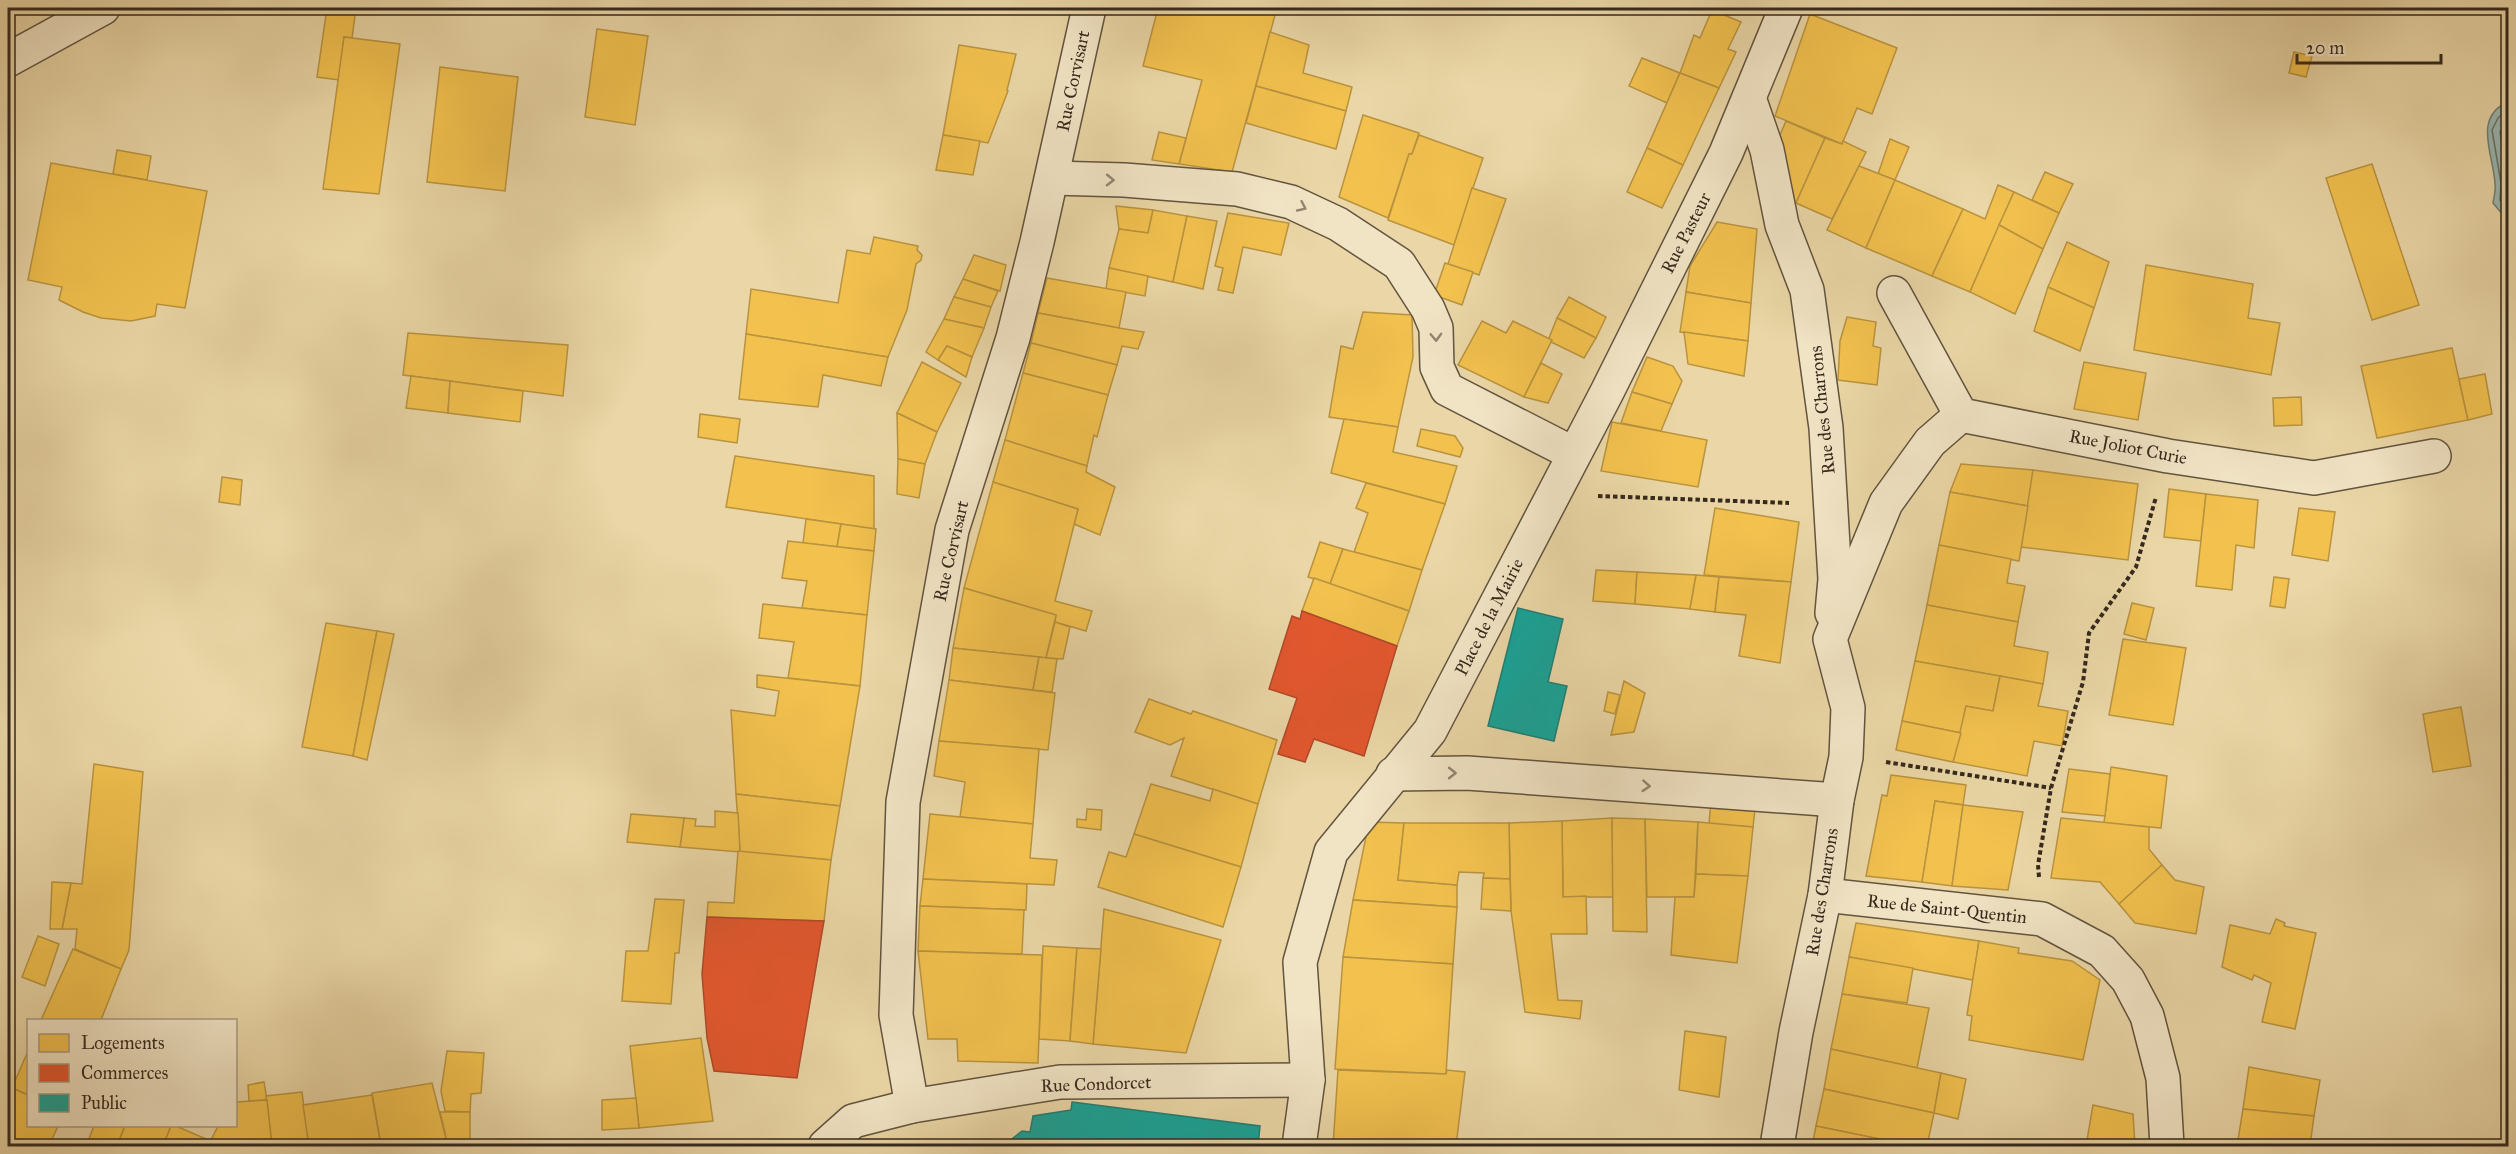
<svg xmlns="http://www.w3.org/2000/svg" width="2516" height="1154" viewBox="0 0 2516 1154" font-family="'IM FELL Great Primer',serif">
<rect width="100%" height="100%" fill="#ead6a6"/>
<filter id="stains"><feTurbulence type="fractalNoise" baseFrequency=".00333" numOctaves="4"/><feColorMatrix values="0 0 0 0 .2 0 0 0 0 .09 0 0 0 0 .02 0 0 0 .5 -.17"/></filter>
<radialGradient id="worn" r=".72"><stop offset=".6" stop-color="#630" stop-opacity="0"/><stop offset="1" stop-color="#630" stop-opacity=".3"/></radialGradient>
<path fill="#9ab7b0" stroke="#727e75" stroke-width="1.5" d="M2508,102V221L2493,203C2494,197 2496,190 2495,184C2494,156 2472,117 2508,102Z"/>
<g fill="#f2c14e" stroke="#b9933f" stroke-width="1.5">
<polygon points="327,8 356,8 352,38 344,37 339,80 317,77"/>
<polygon points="1158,8 1277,8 1232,172 1179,164 1202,80 1143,66"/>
<polygon points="1712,10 1741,22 1728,49 1736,52 1719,88 1680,73 1694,35 1700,38"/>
<polygon points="1810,14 1897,48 1872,114 1857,108 1842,144 1775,116"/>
<polygon points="597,29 648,36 635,125 585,117"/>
<polygon points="1270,32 1309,45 1303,73 1352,87 1346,111 1256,86"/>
<polygon points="344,37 400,44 379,194 323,189"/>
<polygon points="959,45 1016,54 1007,90 1008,91 988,143 943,135"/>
<polygon points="2294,52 2312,56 2306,77 2289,73"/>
<polygon points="1642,58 1680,73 1667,103 1629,86"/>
<polygon points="440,67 518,77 505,191 427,182"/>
<polygon points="1680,73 1719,88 1683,165 1647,148"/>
<polygon points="1256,86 1346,111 1336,149 1246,123"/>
<polygon points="1363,115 1419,133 1412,154 1409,154 1388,218 1339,197"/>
<polygon points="1786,121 1825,138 1796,203 1793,202 1771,156"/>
<polygon points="1159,132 1186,138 1179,164 1152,160"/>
<polygon points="943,135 980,141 973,175 936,170"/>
<polygon points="1419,135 1483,158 1454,245 1388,220 1409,154 1412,154"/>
<polygon points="1825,138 1842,144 1843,141 1866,152 1832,219 1796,203"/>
<polygon points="1890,139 1909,147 1895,180 1878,174"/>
<polygon points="1647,148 1683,165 1662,208 1627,192"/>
<polygon points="117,150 151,156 147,180 113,174"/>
<polygon points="51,163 207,191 185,308 157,304 155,316 131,321 101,318 83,312 59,300 62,287 28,280"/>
<polygon points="2372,164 2419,305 2372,320 2326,178"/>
<polygon points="1859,166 1895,180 1866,248 1827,230"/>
<polygon points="2045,172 2073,184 2059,213 2032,200"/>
<polygon points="1895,180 1963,209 1932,276 1866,248"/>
<polygon points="1998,185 2014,192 1970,292 1932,276 1963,209 1985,219"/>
<polygon points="1472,188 1506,199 1479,275 1448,264"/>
<polygon points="2014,192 2059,213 2043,249 1999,225"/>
<polygon points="1116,206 1153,210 1148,233 1119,229"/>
<polygon points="1153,210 1187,216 1173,282 1109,268 1119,229 1148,233"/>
<polygon points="1228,213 1289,223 1281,255 1243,247 1233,293 1218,290 1223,268 1215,266"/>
<polygon points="1187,216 1217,221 1203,289 1173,282"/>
<polygon points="1717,222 1757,229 1751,303 1686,292 1690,266"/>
<polygon points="1999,225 2043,249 2015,314 1970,292"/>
<polygon points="874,237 918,246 917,250 922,255 921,260 916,264 907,310 888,357 746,334 751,289 838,303 847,250 870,254"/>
<polygon points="2067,242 2109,262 2094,308 2048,287"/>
<polygon points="974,255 1006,265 1000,291 963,279"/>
<polygon points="1445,263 1473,272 1462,305 1434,295"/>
<polygon points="2146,265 2253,284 2248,318 2280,323 2271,375 2134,350"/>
<polygon points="1109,268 1148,276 1145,296 1106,289"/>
<polygon points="1047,278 1126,292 1119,328 1038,313"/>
<polygon points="963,279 998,291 991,307 954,297"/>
<polygon points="2048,287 2094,308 2080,351 2034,331"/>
<polygon points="1686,292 1751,303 1748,341 1680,332"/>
<polygon points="954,297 991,307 984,328 944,319"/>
<polygon points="1569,297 1606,317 1596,338 1557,318"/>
<polygon points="1363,312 1412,315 1413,357 1398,427 1329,417 1341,346 1353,349"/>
<polygon points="1038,313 1119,328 1144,332 1138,349 1122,346 1117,365 1031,343"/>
<polygon points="1847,317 1876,322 1873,346 1881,348 1877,385 1838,380 1840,341"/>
<polygon points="1557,318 1596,338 1584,358 1551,342 1549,338"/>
<polygon points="944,319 984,328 972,357 947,346 938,360 926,352"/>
<polygon points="1482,321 1506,333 1513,321 1552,340 1524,397 1458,365"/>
<polygon points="1684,332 1748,341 1744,376 1688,364"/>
<polygon points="408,333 568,345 563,396 403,375"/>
<polygon points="746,334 888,357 881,386 823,375 818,407 739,399"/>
<polygon points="1031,343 1117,365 1108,395 1023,373"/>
<polygon points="947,346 972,357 966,377 938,360"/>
<polygon points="2452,348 2468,420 2377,438 2361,366"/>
<polygon points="1647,357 1673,366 1682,381 1672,404 1632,392"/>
<polygon points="922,362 961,383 937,432 897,413"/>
<polygon points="2084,362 2146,373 2138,420 2074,409"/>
<polygon points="1541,363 1562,374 1548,403 1524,397"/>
<polygon points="1023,373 1108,395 1097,437 1094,435 1087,466 1005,440"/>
<polygon points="2485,374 2492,414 2468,420 2459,379"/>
<polygon points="411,376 450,381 448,413 406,408"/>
<polygon points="450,381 523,391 520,422 448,413"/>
<polygon points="1632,392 1672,404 1661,431 1621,423"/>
<polygon points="2301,397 2302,425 2274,426 2273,398"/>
<polygon points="897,413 937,432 925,464 898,459"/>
<polygon points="700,414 740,419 737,443 698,437"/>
<polygon points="1344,419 1398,427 1393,452 1457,466 1445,504 1331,473"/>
<polygon points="1612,422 1707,440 1698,487 1601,471"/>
<polygon points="1421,429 1455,436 1463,448 1460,457 1417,446"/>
<polygon points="1005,440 1087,466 1086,472 1115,487 1100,535 1074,524 1078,509 993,482"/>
<polygon points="735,456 874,476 874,529 726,507"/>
<polygon points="898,459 925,464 919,498 897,494"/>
<polygon points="1961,464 2033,470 2028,506 1950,492"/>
<polygon points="2033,470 2138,484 2128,560 2021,547"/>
<polygon points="222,477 242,480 240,505 219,502"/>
<polygon points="993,482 1078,509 1055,601 1092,611 1086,631 1055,622 1056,615 964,588"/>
<polygon points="1366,483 1445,504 1422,570 1354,552 1368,513 1356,508"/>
<polygon points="2169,489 2206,494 2201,541 2164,537"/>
<polygon points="1950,492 2028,506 2019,561 1939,545"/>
<polygon points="2206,494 2258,500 2254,548 2236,545 2232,590 2196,586"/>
<polygon points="1715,508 1799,522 1791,582 1704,575"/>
<polygon points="2299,508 2335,512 2328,561 2292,555"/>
<polygon points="806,519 841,524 837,547 803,543"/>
<polygon points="841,524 876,529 874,551 837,547"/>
<polygon points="788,541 874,551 867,615 802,608 807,581 782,578"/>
<polygon points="1320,542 1343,549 1330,584 1308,577"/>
<polygon points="1939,545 2011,559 2007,583 2025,586 2018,622 1927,605"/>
<polygon points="1343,549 1422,570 1409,611 1330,584"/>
<polygon points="1596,570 1637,572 1635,604 1593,601"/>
<polygon points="1637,572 1696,575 1690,609 1635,604"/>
<polygon points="1696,575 1719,577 1715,612 1690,609"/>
<polygon points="1719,577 1791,582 1780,663 1739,656 1746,615 1715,612"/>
<polygon points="2274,577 2289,579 2285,608 2270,606"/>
<polygon points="1314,578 1409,611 1397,646 1302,611"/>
<polygon points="964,588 1056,615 1046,658 953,648"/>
<polygon points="2132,603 2154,608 2146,640 2124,634"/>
<polygon points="763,604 867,615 860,686 788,678 794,642 759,638"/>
<polygon points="1927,605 2018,622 2014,646 2048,652 2043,684 1915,661"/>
<polygon points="1055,622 1070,627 1063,659 1046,658"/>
<polygon points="326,623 377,631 353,756 302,747"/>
<polygon points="377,631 394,634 367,760 353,756"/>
<polygon points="2123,639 2186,648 2173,725 2109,715"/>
<polygon points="953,648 1039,657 1033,690 949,680"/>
<polygon points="1039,657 1057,659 1052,692 1033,690"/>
<polygon points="1915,661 2000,676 1993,711 1966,706 1961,733 1902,721"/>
<polygon points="757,675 860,686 840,806 736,794 731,710 775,716 779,691 757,687"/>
<polygon points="2000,676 2043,684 2038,706 2068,711 2062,746 2034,741 2027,776 1953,762 1966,706 1993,711"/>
<polygon points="949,680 1055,693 1048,750 939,741"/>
<polygon points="1624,681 1645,693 1634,732 1611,735"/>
<polygon points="1608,692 1620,695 1615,714 1604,711"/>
<polygon points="1149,699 1191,714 1193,711 1277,740 1258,804 1171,776 1184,738 1170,745 1135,732"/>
<polygon points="2461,707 2471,766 2433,772 2423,714"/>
<polygon points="1902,721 1961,733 1953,762 1896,750"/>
<polygon points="939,741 1039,749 1033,824 960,817 965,782 934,776"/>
<polygon points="94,764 143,772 129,950 121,969 75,949 77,929 62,929 71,883 82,884"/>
<polygon points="2111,767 2167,776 2161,828 2104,823"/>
<polygon points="2069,769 2110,774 2105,816 2062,812"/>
<polygon points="1891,775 1966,785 1963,805 1935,801 1922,882 1866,876 1882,795 1887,796"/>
<polygon points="1151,784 1210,801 1213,789 1258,804 1241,867 1134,834"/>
<polygon points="736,794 840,806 831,860 740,852"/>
<polygon points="1711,800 1755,809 1753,827 1709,824"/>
<polygon points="1935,801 1963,805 1952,886 1922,882"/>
<polygon points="1963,805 2023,812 2008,890 1952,886"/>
<polygon points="1087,809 1102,810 1101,830 1077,827 1077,819 1086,820"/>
<polygon points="715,811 738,813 740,852 680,847 684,818 696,819 695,826 715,827"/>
<polygon points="631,814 684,818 680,847 627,842"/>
<polygon points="930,814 1033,824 1030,858 1057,860 1054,885 923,879"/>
<polygon points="1612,818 1614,897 1563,897 1562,821"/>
<polygon points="1612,818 1645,819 1647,932 1613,931"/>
<polygon points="2061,818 2149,827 2149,849 2162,865 2119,904 2100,882 2051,878"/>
<polygon points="1645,819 1698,822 1694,897 1647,897"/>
<polygon points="1562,821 1563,897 1586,896 1587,934 1551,934 1558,1000 1582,1001 1580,1019 1525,1012 1511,911 1509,823"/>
<polygon points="1369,822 1404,823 1398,880 1457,885 1457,907 1353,900"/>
<polygon points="1698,822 1753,827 1748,876 1696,874"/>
<polygon points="1404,823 1509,823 1510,879 1483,878 1484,873 1459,872 1457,885 1398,880"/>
<polygon points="1134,834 1241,867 1223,927 1098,887 1109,852 1126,857"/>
<polygon points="738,851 831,860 824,921 707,917 708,902 734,903"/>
<polygon points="2162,865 2175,880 2204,887 2196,934 2135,923 2119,904"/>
<polygon points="1696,874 1748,876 1737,963 1671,955 1675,897 1694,897"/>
<polygon points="1483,878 1510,879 1511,911 1481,909"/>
<polygon points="923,879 1027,884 1026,910 920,906"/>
<polygon points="52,882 71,883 62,929 50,929"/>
<polygon points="655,899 684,900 679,953 675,953 671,1004 622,1001 626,951 648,951"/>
<polygon points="1353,900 1457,907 1453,964 1343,957"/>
<polygon points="920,906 1024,910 1022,954 918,951"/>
<polygon points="1104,909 1221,940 1186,1053 1093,1044"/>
<polygon points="2276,919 2285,923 2284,926 2316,933 2295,1029 2262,1022 2271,983 2254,975 2252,980 2222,967 2230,925 2270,934"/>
<polygon points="1856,923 1979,941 1973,980 1849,957"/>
<polygon points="38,936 59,944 45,986 22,977"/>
<polygon points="1979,941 2019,948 2018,953 2072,961 2100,980 2083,1060 1969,1040 1972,1016 1967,1015"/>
<polygon points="1043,946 1077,948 1070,1041 1039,1039"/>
<polygon points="1077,948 1101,949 1093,1044 1070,1041"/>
<polygon points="73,949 121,969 101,1020 41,1020"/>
<polygon points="918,951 1042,955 1038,1063 958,1061 957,1039 928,1039"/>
<polygon points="1343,957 1453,964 1446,1074 1335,1069"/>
<polygon points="1849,957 1913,968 1907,1003 1842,994"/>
<polygon points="1842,994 1929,1008 1917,1068 1831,1049"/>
<polygon points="1685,1031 1726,1037 1719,1097 1679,1090"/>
<polygon points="701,1038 713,1121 639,1128 630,1046"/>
<polygon points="1831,1049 1941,1073 1934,1113 1824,1089"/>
<polygon points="28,1051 28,1095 12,1088"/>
<polygon points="447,1051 484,1053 481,1093 471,1094 470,1112 445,1111 441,1091"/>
<polygon points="2249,1067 2320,1080 2314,1116 2243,1109"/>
<polygon points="1338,1070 1446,1074 1447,1070 1465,1072 1456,1146 1333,1146"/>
<polygon points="1941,1073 1966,1079 1958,1119 1934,1113"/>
<polygon points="264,1082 267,1100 249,1101 248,1085"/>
<polygon points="432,1083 448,1146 381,1146 372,1093"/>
<polygon points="12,1088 28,1095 28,1126 58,1126 49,1146 20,1146 8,1141 8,1100"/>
<polygon points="1824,1089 1934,1113 1927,1146 1884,1146 1885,1140 1816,1126"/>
<polygon points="302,1092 309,1146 272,1146 266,1096"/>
<polygon points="372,1095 381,1146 309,1146 303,1105"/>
<polygon points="636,1098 639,1128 602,1130 602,1100"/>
<polygon points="267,1100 272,1146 208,1146 218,1126 236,1126 236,1102"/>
<polygon points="2093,1105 2133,1114 2135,1146 2086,1146"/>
<polygon points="2243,1109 2314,1116 2310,1146 2237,1146"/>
<polygon points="440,1112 470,1112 470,1141 448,1146"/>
<polygon points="94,1126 125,1126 117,1146 86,1146"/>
<polygon points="125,1126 171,1126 163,1146 117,1146"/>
<polygon points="171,1126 176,1126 211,1141 208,1146 163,1146"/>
<polygon points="1816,1126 1885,1140 1884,1146 1812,1146"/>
</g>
<g fill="#e4572e" stroke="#b04929" stroke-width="1.5">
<polygon points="1302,611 1397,646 1364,756 1314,739 1305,762 1278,754 1297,698 1269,689 1292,616 1300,619"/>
<polygon points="707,917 824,921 797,1078 714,1071 707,1038 702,974"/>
</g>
<g fill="#17a398" stroke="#207e73" stroke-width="1.5">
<polygon points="1518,608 1563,619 1548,682 1567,686 1554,741 1488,726"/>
<polygon points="1072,1102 1260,1126 1258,1146 1003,1146 1022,1131 1030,1132 1033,1116 1071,1110"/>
</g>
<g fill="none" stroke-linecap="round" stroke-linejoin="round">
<g stroke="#687066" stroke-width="1.5">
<polyline points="2508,109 2498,118 2492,130 2501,183 2500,200 2508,212"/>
<polyline points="2508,118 2500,132 2508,181"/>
</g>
<defs>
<g id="minor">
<polyline points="8,60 103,8"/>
<polyline points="1749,98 1767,150 1782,225 1807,290 1826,428 1835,579 1832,613"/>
<polyline points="1052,178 1124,180 1237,189 1291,202 1338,224 1399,264 1428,309 1436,328 1437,367 1447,389 1574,454"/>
<polyline points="1894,293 1961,415 2168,456 2314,478 2434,456"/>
<polyline points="1393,774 1467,773 1837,800"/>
<polyline points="1825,895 2042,919 2102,951 2128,980 2147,1016 2163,1078 2167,1146"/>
<polyline points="912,1106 896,1015 903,802 952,530 1013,338 1037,242 1089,8"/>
<polyline points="825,1146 853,1121 912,1106 1060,1082 1308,1080"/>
<polyline points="1299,1146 1308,1080 1300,962 1331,852 1430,731 1607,392 1726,153 1786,8"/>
<polyline points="1777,1146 1796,1032 1825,895 1837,800 1846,757 1848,708 1830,639 1886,503 1930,442 1961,415"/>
</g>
</defs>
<use href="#minor" stroke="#62543f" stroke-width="36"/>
<g stroke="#35291d" stroke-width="4" stroke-dasharray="4.5 3" stroke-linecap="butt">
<polyline points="1598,496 1789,503"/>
<polyline points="1886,762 2051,788"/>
<polyline points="2039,877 2038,865 2051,788 2083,682 2089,633 2136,567 2156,497"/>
</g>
<use href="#minor" stroke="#f1e4c5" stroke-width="33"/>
</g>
<defs><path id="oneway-chevron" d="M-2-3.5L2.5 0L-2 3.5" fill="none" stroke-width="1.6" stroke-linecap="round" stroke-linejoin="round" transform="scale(1.5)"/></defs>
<g stroke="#938671">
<use href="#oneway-chevron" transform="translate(1110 180) rotate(1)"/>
<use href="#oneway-chevron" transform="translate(1302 207) rotate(25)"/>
<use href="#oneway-chevron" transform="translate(1436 337) rotate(88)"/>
<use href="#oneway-chevron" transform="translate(1452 773)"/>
<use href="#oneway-chevron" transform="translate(1646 786) rotate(4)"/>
</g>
<g text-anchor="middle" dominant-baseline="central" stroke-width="6" stroke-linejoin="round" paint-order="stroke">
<g font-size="18" fill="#35291d" stroke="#f1e4c5">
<text transform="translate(1073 81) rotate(-78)">Rue Corvisart</text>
<text transform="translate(1686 233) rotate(-63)">Rue Pasteur</text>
<text transform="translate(1822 410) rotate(-96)">Rue des Charrons</text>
<text transform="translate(2128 447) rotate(11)">Rue Joliot Curie</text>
<text transform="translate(951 551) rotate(-77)">Rue Corvisart</text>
<text transform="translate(1489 617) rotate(-63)">Place de la Mairie</text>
<text transform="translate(1822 892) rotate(-81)">Rue des Charrons</text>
<text transform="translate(1947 909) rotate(6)">Rue de Saint-Quentin</text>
<text transform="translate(1096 1084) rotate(-2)">Rue Condorcet</text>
</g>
</g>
<rect width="2516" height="1154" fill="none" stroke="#ead6a6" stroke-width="30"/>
<rect x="9" y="9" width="2498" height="1136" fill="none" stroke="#35291d" stroke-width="3"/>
<rect x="15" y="15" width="2486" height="1124" fill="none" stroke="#35291d" stroke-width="1.5"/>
<rect x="27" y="1019" width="210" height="108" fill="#f1e4c5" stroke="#a69982" stroke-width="1.5"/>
<rect x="39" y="1034" width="30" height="18" fill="#f2c14e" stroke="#a69982" stroke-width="1.5"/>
<text x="81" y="1049" font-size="18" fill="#35291d">Logements</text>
<rect x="39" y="1064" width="30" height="18" fill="#e4572e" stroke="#a69982" stroke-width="1.5"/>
<text x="81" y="1079" font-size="18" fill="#35291d">Commerces</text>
<rect x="39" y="1094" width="30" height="18" fill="#17a398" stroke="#a69982" stroke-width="1.5"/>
<text x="81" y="1109" font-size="18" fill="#35291d">Public</text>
<path d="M2297 54v9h144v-9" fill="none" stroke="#35291d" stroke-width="3"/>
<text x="2306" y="54" font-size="18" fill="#35291d" stroke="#f1e4c5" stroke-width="4.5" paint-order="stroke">20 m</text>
<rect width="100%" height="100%" filter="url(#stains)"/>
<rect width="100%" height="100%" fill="url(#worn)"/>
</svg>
